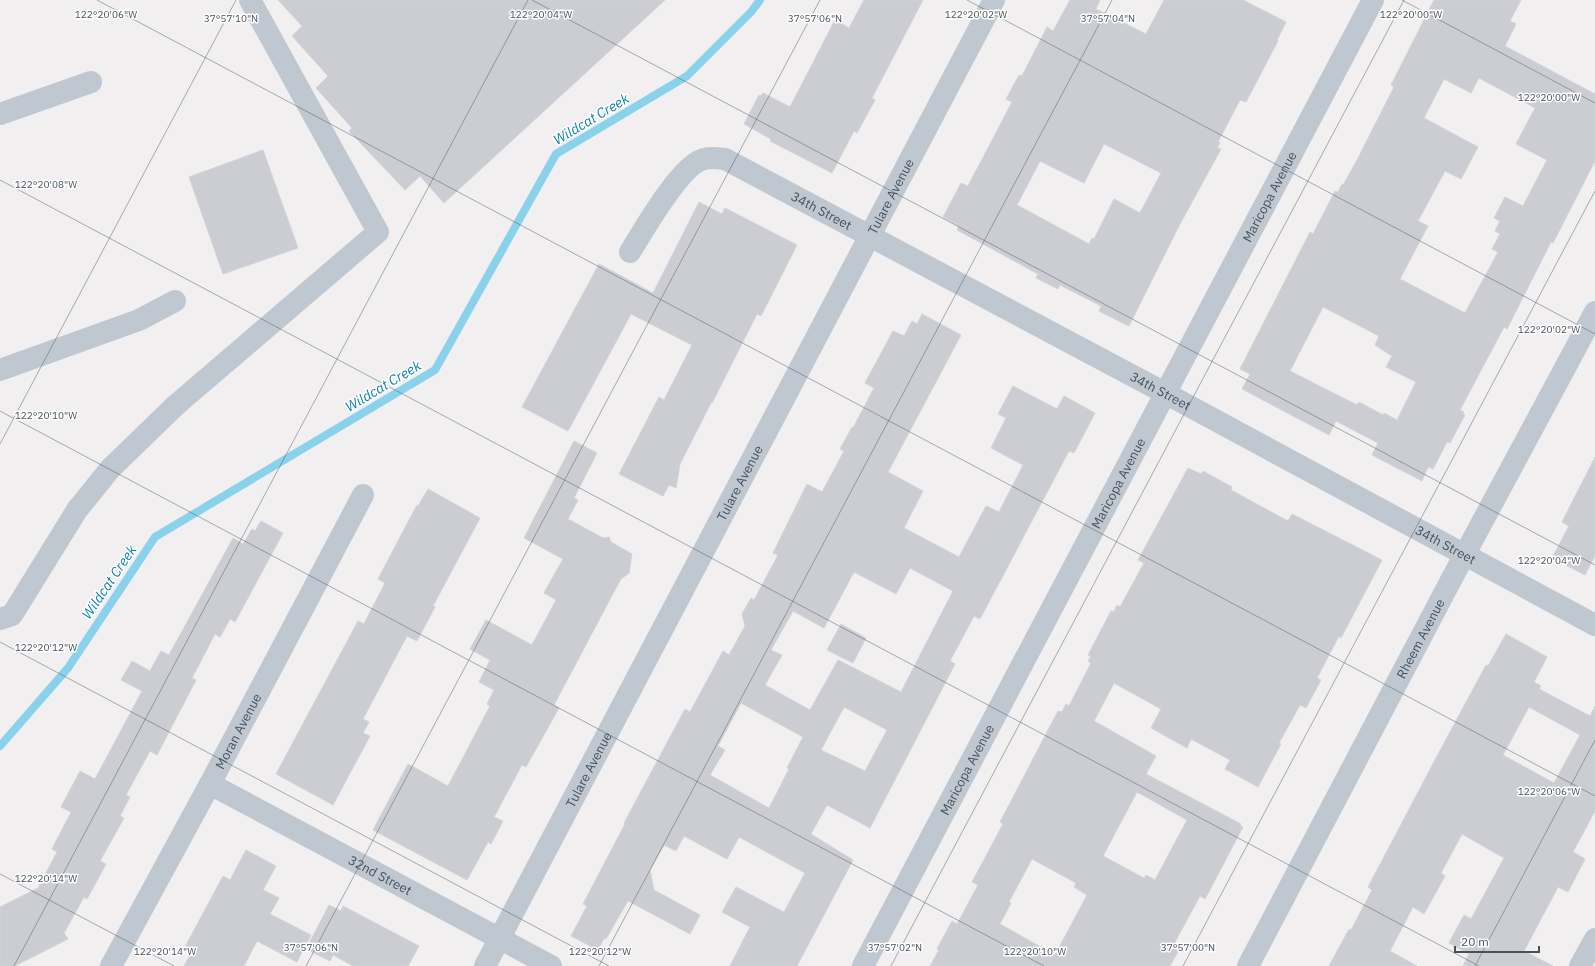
<svg xmlns="http://www.w3.org/2000/svg" width="1595" height="966" viewBox="0 0 1595 966" font-family="'IBM Plex Sans',sans-serif">
<rect width="100%" height="100%" fill="#f1efef"/>
<g fill="none" stroke-linecap="round" stroke-linejoin="round">
<polyline stroke="#8ad2ec" stroke-width="8" points="0,746 68,668 155,537 435,370 556,154 687,76 751,12 760,0"/>
</g>
<g fill="#cbcdd3" stroke="#d3d4da" fill-rule="evenodd">
<polygon points="278,0 665,0 444,203 420,176 405,190 349,131 352,128 316,88 328,76 292,36 302,26"/>
<polygon points="864,0 923,0 872,98 875,100 857,133 854,131 832,173 770,141 771,139 744,124 759,95 761,96 763,93 790,107 835,20 849,28"/>
<path d="M1070,0H1100L1096,9L1146,34L1164,0H1243L1286,22L1277,40L1278,41L1246,102L1240,100L1218,142L1220,143L1217,148L1221,149L1179,226L1129,326L1099,311L1101,306L1060,285L1058,289L1036,278L1038,274L957,230L959,226L943,217L961,183L968,186L1012,102L1006,99L1019,75L1022,76L1047,27L1053,31ZM1104,144L1161,173L1140,213L1114,199L1094,239L1092,238L1089,244L1017,205L1040,161L1084,183Z"/>
<path d="M1434,0H1521L1510,21L1516,24L1505,46L1595,94V161L1553,243L1551,242L1507,329L1504,327L1460,410L1464,412L1463,414L1465,415L1450,443L1447,442L1433,469L1428,467L1422,481L1372,455L1378,443L1336,421L1329,435L1242,389L1250,374L1240,369L1310,232L1313,234L1335,191L1338,192L1342,184L1343,185L1356,162L1394,87L1391,85ZM1479,78L1535,108L1516,144L1547,160L1523,206L1505,197L1494,218L1500,221L1495,231L1500,234L1492,249L1498,252L1465,313L1400,279L1428,226L1418,221L1445,171L1461,179L1478,147L1424,118L1444,79L1471,93ZM1323,307L1379,336L1375,345L1392,356L1386,367L1416,382L1397,420L1384,413L1383,415L1359,402L1357,405L1290,371Z"/>
<polygon points="263,150 298,248 223,274 189,177"/>
<polygon points="699,202 722,214 725,208 797,245 761,316 757,314 712,403 711,403 680,464 676,488 669,485 663,496 619,474 659,397 664,400 692,345 631,314 568,431 522,407 599,264 653,293"/>
<path d="M922,314L961,335L888,472L923,491L904,528L959,557L986,506L999,512L1023,465L991,448L1006,418L998,414L1013,386L1057,409L1064,396L1095,413L1074,453L1069,451L980,619L974,616L950,661L955,664L870,828L827,805L811,834L853,860L797,966H730L750,927L722,912L736,887L784,912L805,873L739,837L727,859L684,836L676,851L664,845L650,870L654,890L700,915L690,934L628,901L606,939L604,938L598,950L571,936L587,906L583,904L625,824L624,823L685,709L690,712L723,651L729,655L745,626L742,614L751,598L754,600L778,555L773,553L807,484L822,492L844,451L840,449L852,427L853,428L874,388L865,383L893,331L904,336L912,321L917,324ZM910,568L953,591L901,692L838,660L810,710L765,685L782,655L771,650L793,611L824,628L854,572L896,594ZM741,703L803,737L787,768L789,769L769,808L710,775L725,750L718,746ZM844,707L887,730L865,771L821,750Z"/>
<polygon points="574,441 597,453 574,498 578,500 568,519 603,538 609,537 611,542 632,554 629,573 621,579 616,588 554,705 559,708 526,767 522,765 494,817 503,821 491,844 488,842 467,880 373,830 408,764 448,786 490,706 487,704 494,690 479,682 490,660 470,649 486,620 532,645 556,600 544,593 563,559 524,538"/>
<polygon points="1595,457 1595,556 1585,575 1552,558 1569,526 1562,522"/>
<path d="M1188,468L1201,474L1203,471L1232,487L1231,490L1288,521L1292,514L1382,560L1341,638L1339,636L1317,678L1321,680L1306,708L1300,705L1279,743L1281,744L1258,787L1225,769L1230,760L1191,739L1187,748L1151,728L1161,709L1114,683L1094,721L1156,756L1146,774L1241,824L1240,826L1243,827L1205,899L1200,896L1175,942V945L1180,948L1170,966H930L939,950L937,949L952,921L957,924L978,885L972,882L1003,824L1000,822L1058,711L1062,712L1066,704L1069,706L1091,663L1088,661L1091,656L1088,655L1111,611L1114,612L1117,605L1120,607L1144,563L1138,560ZM1137,792L1187,820L1155,880L1146,875L1144,878L1103,856ZM1032,859L1076,883L1074,887L1087,895L1055,955L1000,924L1011,903L1009,902Z"/>
<polygon points="428,489 480,518 433,606 435,607 417,641 407,636 363,719 369,722 363,733 370,736 333,805 276,774 358,621 364,624 385,583 378,579 417,505 418,506"/>
<polygon points="261,521 283,533 235,622 230,619 220,637 215,634 192,678 196,680 157,755 150,751 126,795 130,797 120,816 124,818 100,861 106,864 87,899 84,897 64,933 68,939 15,966 0,966 0,907 38,888 57,852 52,849 71,812 61,807 80,771 95,779 142,691 121,680 132,661 150,671 161,651 169,655 233,538 243,544 252,529 255,531"/>
<polygon points="841,624 866,638 853,663 827,650"/>
<path d="M1506,634L1547,657L1534,682L1541,686L1539,689L1590,716L1595,706V811L1573,852L1585,859L1568,892L1558,887L1524,951L1553,966H1463L1469,954L1449,943L1464,915L1471,919L1504,858L1462,834L1441,873L1445,876L1424,914L1413,907L1390,951L1417,966H1329L1349,929L1351,930L1372,890L1368,887L1436,758L1486,665L1488,666ZM1529,707L1580,735L1554,783L1503,755Z"/>
<polygon points="246,850 276,866 263,890 279,898 270,914 311,935 297,962 257,941 244,966 184,966 192,951 185,947 223,876 230,880"/>
<polygon points="329,905 341,911 343,906 419,946 408,966 353,966 333,955 330,961 306,949"/>
</g>
<g fill="none" stroke-linecap="round" stroke-linejoin="round">
<g stroke="#bfc8d1" stroke-width="22">
<polyline points="0,114 91,82"/>
<path id="s1" d="M630,252C643,231 681,164 704,159C711,157 718,158 725,159L1165,393L1595,625"/>
<polyline points="0,370 139,320 175,301"/>
<polyline points="0,619 12,615 77,510 110,469 176,405 378,232 250,0"/>
<path id="s2" d="M210,784L551,966"/>
<path id="s3" d="M111,966L210,784L363,495"/>
<path id="s4" d="M485,966L994,0"/>
<path id="s5" d="M863,966L1373,0"/>
<path id="s6" d="M1248,966L1451,580L1595,312"/>
<polyline points="1580,966 1595,939"/>
</g>
</g>
<path fill="none" stroke="#47515c" stroke-width="1" stroke-opacity="0.45" d="M97,0L1595,796M532,0L1595,565M967,0L1595,334M1402,0L1595,103M0,180L1479,966M0,411L1044,966M0,444L236,0M0,642L609,966M0,874L174,966M14,966L528,0M306,966L820,0M599,966L1112,0M891,966L1404,0M1183,966L1595,191M1475,966L1595,740"/>
<g text-anchor="middle" dominant-baseline="central" stroke-width="3" stroke-linejoin="round" paint-order="stroke">
<g font-size="13" fill="#47515c" stroke="#fff">
<text stroke="none"><textPath href="#s4" startOffset="870">Tulare Avenue</textPath></text>
<text stroke="none"><textPath href="#s5" startOffset="870">Maricopa Avenue</textPath></text>
<text stroke="none"><textPath href="#s1" startOffset="251">34th Street</textPath></text>
<text stroke="none"><textPath href="#s1" startOffset="635">34th Street</textPath></text>
<text stroke="none"><textPath href="#s4" startOffset="546">Tulare Avenue</textPath></text>
<text stroke="none"><textPath href="#s5" startOffset="546">Maricopa Avenue</textPath></text>
<text stroke="none"><textPath href="#s1" startOffset="959">34th Street</textPath></text>
<text stroke="none"><textPath href="#s6" startOffset="370">Rheem Avenue</textPath></text>
<text stroke="none"><textPath href="#s3" startOffset="267">Moran Avenue</textPath></text>
<text stroke="none"><textPath href="#s5" startOffset="222">Maricopa Avenue</textPath></text>
<text stroke="none"><textPath href="#s4" startOffset="222">Tulare Avenue</textPath></text>
<text stroke="none"><textPath href="#s2" startOffset="193">32nd Street</textPath></text>
</g>
<g font-size="14" font-style="italic" fill="#0c7faa" stroke="#fff">
<text transform="translate(591 119) rotate(-31)">Wildcat Creek</text>
<text transform="translate(383 386) rotate(-31)">Wildcat Creek</text>
<text transform="translate(109 582) rotate(-56)">Wildcat Creek</text>
</g>
</g>
<g font-size="10" text-anchor="middle" fill="#47515c" stroke="#fff" stroke-width="3" stroke-linejoin="round" paint-order="stroke">
<text x="1411" y="18">122°20'00"W</text>
<text x="106" y="18">122°20'06"W</text>
<text x="541" y="18">122°20'04"W</text>
<text x="976" y="18">122°20'02"W</text>
<text x="231" y="22">37°57'10"N</text>
<text x="815" y="22">37°57'06"N</text>
<text x="1108" y="22">37°57'04"N</text>
<text x="1549" y="101">122°20'00"W</text>
<text x="46" y="188">122°20'08"W</text>
<text x="1549" y="333">122°20'02"W</text>
<text x="46" y="419">122°20'10"W</text>
<text x="1549" y="564">122°20'04"W</text>
<text x="46" y="651">122°20'12"W</text>
<text x="1549" y="795">122°20'06"W</text>
<text x="46" y="882">122°20'14"W</text>
<text x="311" y="951">37°57'06"N</text>
<text x="895" y="951">37°57'02"N</text>
<text x="1188" y="951">37°57'00"N</text>
<text x="165" y="955">122°20'14"W</text>
<text x="600" y="955">122°20'12"W</text>
<text x="1035" y="955">122°20'10"W</text>
</g>
<path d="M1455 946v6h84v-6" fill="none" stroke="#47515c" stroke-width="2"/>
<text x="1461" y="946" font-size="12" fill="#47515c" stroke="#ffffff" stroke-width="3" paint-order="stroke">20 m</text>
</svg>
